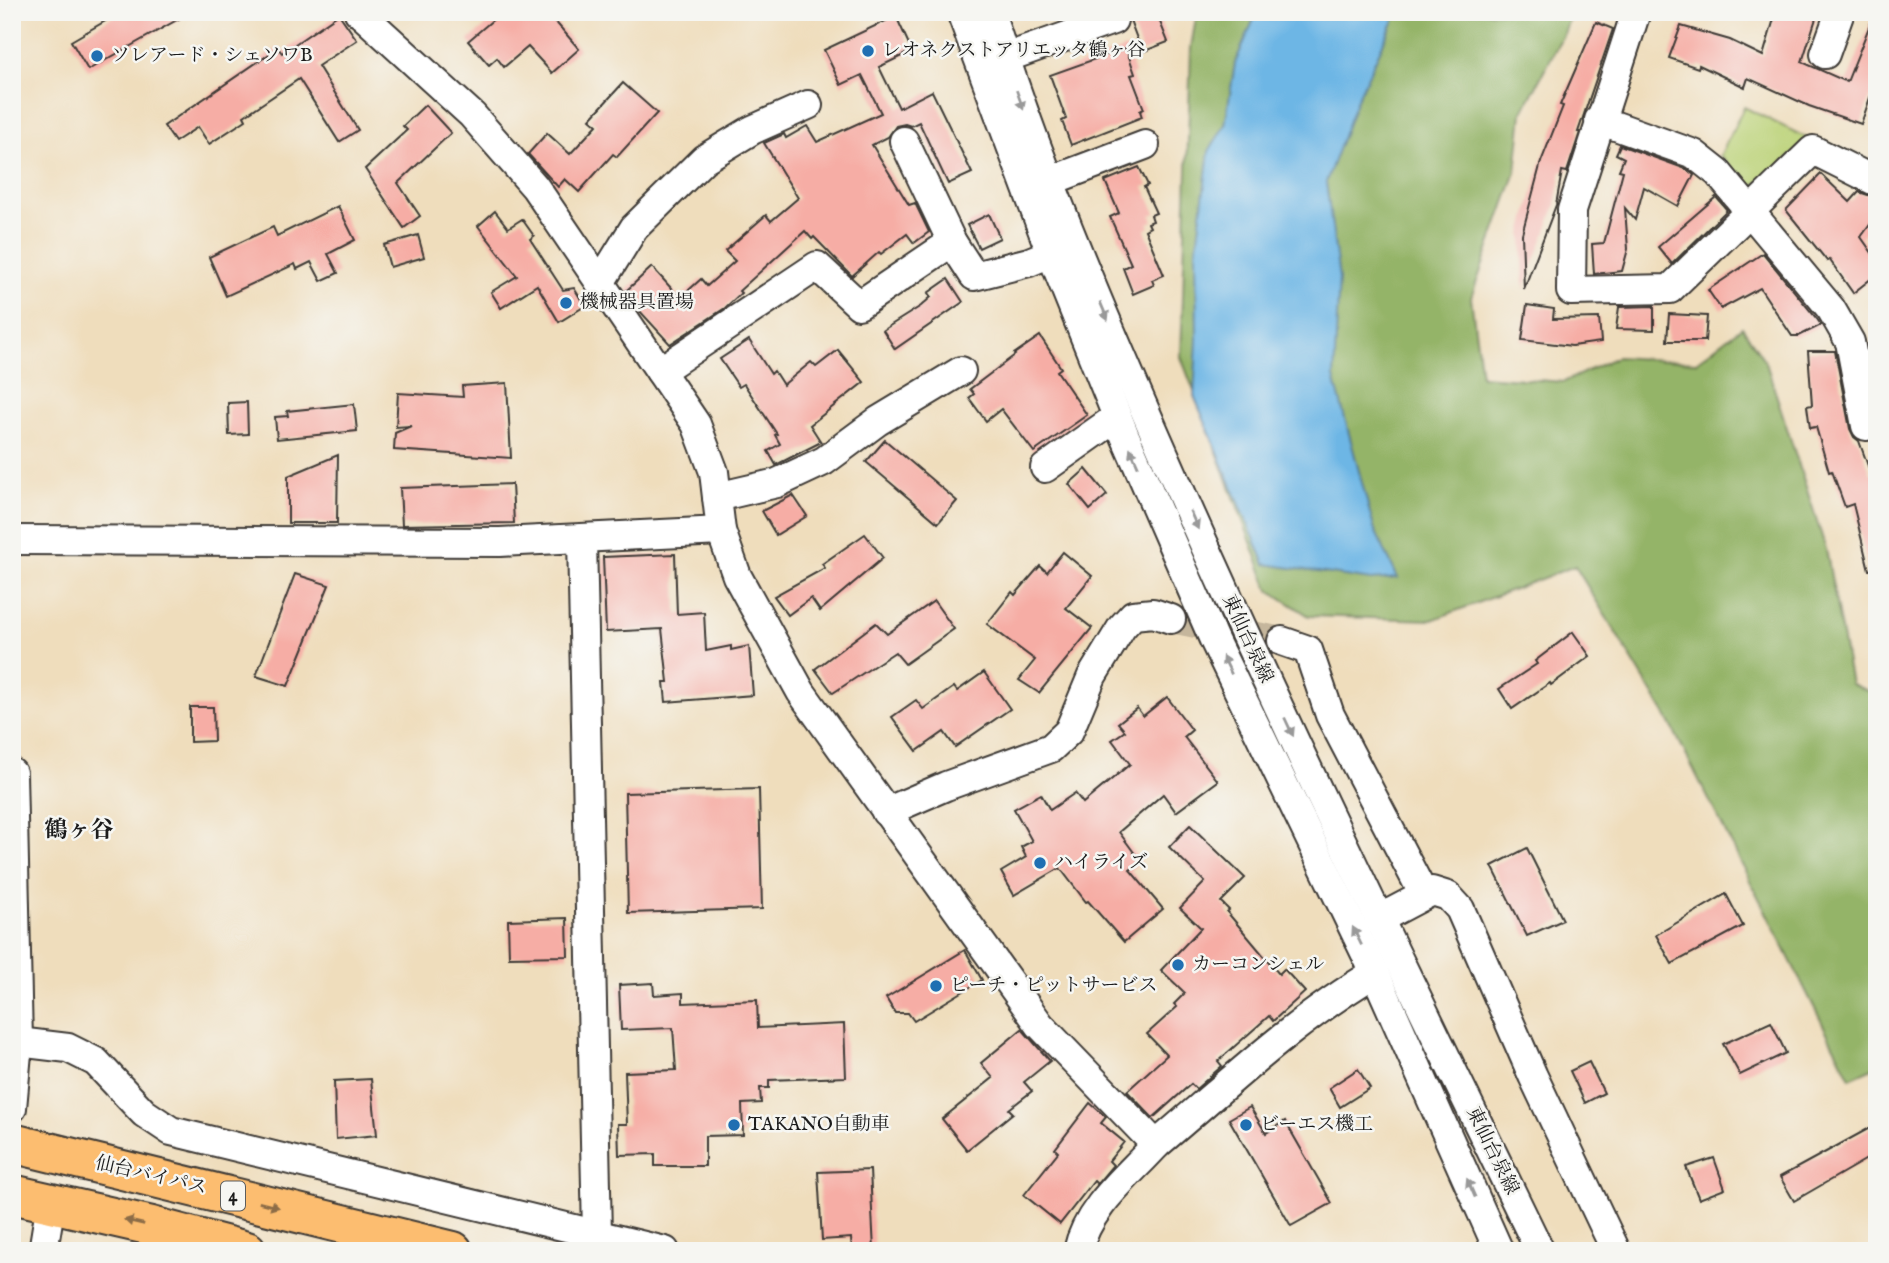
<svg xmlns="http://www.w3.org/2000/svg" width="1889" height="1263" viewBox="0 0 1889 1263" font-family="'IM FELL English','Noto Serif JP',serif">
<rect width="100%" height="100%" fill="#f6f6f2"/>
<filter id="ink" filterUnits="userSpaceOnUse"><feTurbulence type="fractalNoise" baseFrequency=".0143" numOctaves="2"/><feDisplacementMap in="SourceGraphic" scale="14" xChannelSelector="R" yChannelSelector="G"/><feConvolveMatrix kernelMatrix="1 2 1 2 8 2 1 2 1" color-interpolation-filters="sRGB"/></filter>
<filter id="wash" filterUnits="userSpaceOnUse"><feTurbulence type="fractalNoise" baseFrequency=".00686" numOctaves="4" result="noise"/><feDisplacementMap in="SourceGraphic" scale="28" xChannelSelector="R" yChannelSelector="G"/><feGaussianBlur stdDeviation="1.57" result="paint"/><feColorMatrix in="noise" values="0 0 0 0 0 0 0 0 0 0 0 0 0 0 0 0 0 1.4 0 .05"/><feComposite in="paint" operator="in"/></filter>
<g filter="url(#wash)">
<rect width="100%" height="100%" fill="#efddbc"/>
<polygon fill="#bbd277" stroke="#6c774a" stroke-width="2" points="1744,107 1811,140 1751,188 1720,156"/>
<polygon fill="#94b468" stroke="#586842" stroke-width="2" points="1197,12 1571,12 1565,31 1522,113 1516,172 1471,298 1481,376 1564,382 1617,357 1696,362 1742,327 1766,363 1826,549 1851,684 1877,695 1877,1066 1850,1078 1667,717 1575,566 1432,620 1309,616 1269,590 1181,357 1191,47"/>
<polygon fill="#6db6e5" stroke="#446980" stroke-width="2" points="1257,12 1398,12 1357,99 1326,182 1339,278 1334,377 1374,528 1398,578 1371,580 1265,564 1194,396 1197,340 1196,253 1209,151 1225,125 1235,63"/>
<g id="blocks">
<g fill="#f6ada5">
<polygon points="121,12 191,12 88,70 71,41"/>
<polygon points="502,12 547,12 579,49 552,73 528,47 504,67 497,58 489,65 468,41"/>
<polygon points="1127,12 1156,12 1168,42 1142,52"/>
<polygon points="1776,12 1818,12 1802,62 1847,82 1875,12 1877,12 1877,77 1861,124 1809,106 1748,78 1745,87 1699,65 1698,68 1669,58 1681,26 1730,40 1763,56"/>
<polygon points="339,14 357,40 318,66 358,130 339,142 299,79 244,116 246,120 209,144 198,127 175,142 164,126 278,48 282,53"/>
<polygon points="896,16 912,51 879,67 899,108 932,91 972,173 948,184 919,122 911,126 905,124 896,126 888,137 872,145 909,205 915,203 929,232 914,243 907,234 881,254 879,252 852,276 814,237 812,239 805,231 739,291 741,293 725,308 670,344 637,308 626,291 652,267 680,298 701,279 707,286 735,261 725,251 766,215 771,221 798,198 764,143 784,134 786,138 807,126 817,142 881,113 862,75 841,85 824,50"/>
<polygon points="1596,22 1613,29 1578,132 1580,132 1567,172 1562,171 1556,205 1524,289 1522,234 1541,162 1563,106 1560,105"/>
<polygon points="1126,48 1135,74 1131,75 1144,109 1140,111 1142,117 1071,145 1062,121 1066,119 1050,75"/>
<polygon points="623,83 657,113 617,157 613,154 579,192 565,179 558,187 528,154 547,133 570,154 597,125 590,119"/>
<polygon points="425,105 451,133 398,183 420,216 404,228 365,169 407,130 403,126"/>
<polygon points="1620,145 1686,169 1694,175 1678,206 1644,187 1635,220 1625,208 1628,249 1622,271 1594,274 1592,244 1604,243 1623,171 1619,170 1624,158 1616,154"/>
<polygon points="1139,167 1148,185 1144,187 1156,213 1151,215 1153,221 1148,223 1150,227 1145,230 1164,275 1152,280 1154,285 1133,294 1123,268 1131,264 1110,217 1119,213 1105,181"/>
<polygon points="1821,174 1850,202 1859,192 1877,198 1877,215 1861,237 1877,260 1877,274 1853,293 1829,259 1827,261 1786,210"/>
<polygon points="1716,197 1727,210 1672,264 1658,247"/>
<polygon points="338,206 355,240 328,254 338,273 321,281 311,262 297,269 295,264 226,296 209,257 273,227 277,236"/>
<polygon points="495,211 508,228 522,219 534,236 530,239 563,290 574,288 585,306 559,322 537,285 501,308 491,292 517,276 478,226"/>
<polygon points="989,214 1000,238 979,248 967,225"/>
<polygon points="418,235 424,257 390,267 384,245"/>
<polygon points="1763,253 1817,319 1821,325 1799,336 1792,336 1760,288 1721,309 1708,290"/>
<polygon points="948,279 963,302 895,349 883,330 921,306 931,297 928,293"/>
<polygon points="1527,305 1554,309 1553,319 1599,318 1601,342 1572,346 1522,340"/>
<polygon points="1654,306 1654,330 1616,329 1619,307"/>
<polygon points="1669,314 1707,316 1705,341 1667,341"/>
<polygon points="1040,336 1061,368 1057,371 1087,415 1034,452 1001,409 986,421 969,398 974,394 970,389 1015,355 1014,354"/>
<polygon points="749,340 771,374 774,371 783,385 811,362 816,367 838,350 864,382 810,425 821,442 776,465 768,451 780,444 775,435 777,434 744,384 739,387 720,359"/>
<polygon points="1808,351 1835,351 1850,429 1854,437 1859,441 1871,474 1877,472 1877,570 1869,570 1853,504 1845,507 1832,471 1829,472 1816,427 1810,428 1807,406 1812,405"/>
<polygon points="507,383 511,458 394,450 395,433 411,426 396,427 398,393 463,397 462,386"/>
<polygon points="247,402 248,434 229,435 228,403"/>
<polygon points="354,404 357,431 277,439 275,417 288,416 287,411"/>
<polygon points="885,440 957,501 938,523 866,462"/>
<polygon points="338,455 337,523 288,523 288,476"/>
<polygon points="1086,469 1107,495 1090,510 1069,484"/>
<polygon points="512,484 514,523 402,525 400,488"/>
<polygon points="793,495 807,516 776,535 762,511"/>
<polygon points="865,534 883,558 820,611 811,598 788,615 774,596 825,568 822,564"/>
<polygon points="1063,552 1092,576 1066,608 1092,628 1039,693 1019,680 1035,660 987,624 1012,592 1015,595 1040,566 1047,572"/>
<polygon points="675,554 677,614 704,612 706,651 731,646 731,650 749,646 753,695 666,702 664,682 668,682 662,629 606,632 603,557"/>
<polygon points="295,574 329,585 288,686 256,676"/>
<polygon points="934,601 954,629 905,664 895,652 833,693 815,669 876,623 887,634"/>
<polygon points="1573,632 1590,656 1551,685 1550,683 1512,709 1499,689 1537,664 1535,661"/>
<polygon points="984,672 1010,709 955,747 944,732 917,751 892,717 916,700 923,709 954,687 957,691"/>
<polygon points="1167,697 1192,730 1184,737 1218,781 1176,812 1163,794 1119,832 1141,862 1130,870 1163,909 1124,942 1088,901 1086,902 1060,868 1014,895 1001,872 1026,857 1021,847 1032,841 1014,809 1041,794 1050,810 1075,793 1083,803 1130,764 1112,740 1125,731 1118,723 1137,708 1143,716"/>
<polygon points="190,707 213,707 214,741 190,742"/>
<polygon points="759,789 762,909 628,913 625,793"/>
<polygon points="1190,825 1245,878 1221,902 1229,910 1227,912 1279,974 1284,969 1305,992 1273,1021 1269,1016 1218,1061 1222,1066 1196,1089 1191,1084 1153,1118 1127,1091 1167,1055 1147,1034 1177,1007 1174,1004 1185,993 1161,970 1201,928 1180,908 1205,882 1169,847"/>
<polygon points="1527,848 1563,920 1527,936 1492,866"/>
<polygon points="1726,894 1743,926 1672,964 1656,935"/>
<polygon points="567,918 568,956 509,957 508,920"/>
<polygon points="965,950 982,980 914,1021 908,1013 895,1013 886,998"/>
<polygon points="653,983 654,995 683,993 683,1003 757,1000 758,1028 844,1024 846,1077 769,1080 769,1088 760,1088 761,1103 742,1104 743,1135 705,1136 705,1166 655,1166 655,1154 619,1155 618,1124 627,1124 625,1072 676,1070 673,1028 621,1030 619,985"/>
<polygon points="1771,1022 1786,1053 1740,1075 1723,1044"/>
<polygon points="1022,1029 1050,1061 1024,1082 1032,1091 1009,1109 1013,1113 967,1150 942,1119 993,1078 981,1063"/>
<polygon points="1589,1062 1604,1093 1585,1103 1570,1071"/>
<polygon points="1358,1069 1370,1088 1340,1107 1329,1088"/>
<polygon points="371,1079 377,1135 336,1139 334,1081"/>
<polygon points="1090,1103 1106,1117 1101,1123 1124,1142 1109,1161 1113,1165 1097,1184 1094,1181 1060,1224 1024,1195 1058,1152 1055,1149"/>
<polygon points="1250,1107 1266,1133 1285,1121 1332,1203 1291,1226 1229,1119"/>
<polygon points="1877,1124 1877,1153 1794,1201 1780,1177"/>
<polygon points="1714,1158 1725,1189 1699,1199 1686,1167"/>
<polygon points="870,1170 874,1251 852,1251 851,1238 822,1240 818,1172"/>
</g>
</g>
</g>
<g filter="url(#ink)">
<use href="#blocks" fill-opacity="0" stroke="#3c3934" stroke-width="2"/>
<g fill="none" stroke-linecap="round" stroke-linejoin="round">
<polyline stroke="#c5b69c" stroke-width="28" stroke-dasharray="28 14" stroke-linecap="butt" points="1171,619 1282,641"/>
<defs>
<g id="minor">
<path d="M359,12L472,115L535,187L696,424L714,472L721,531L737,576L801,692L1040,1025L1156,1145C1227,1085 1295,1020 1375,973"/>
<polyline points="961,12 1051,253 1125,436 1214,640 1375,973 1499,1251"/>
<path d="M990,12C1044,181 1115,344 1187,506C1299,757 1420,1004 1540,1251"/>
<polyline points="1636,12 1572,210 1571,291 1670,289 1813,150 1877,182"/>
<polyline points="1825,54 1840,12"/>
<polyline points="1005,58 1113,20"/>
<polyline points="1599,120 1694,154 1718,173 1831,309 1850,342 1866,426 1877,422"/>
<polyline points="904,141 952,242 974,276 1029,262 1051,253"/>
<polyline points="1050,181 1145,145"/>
<polyline points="600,283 634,228 704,159 752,130 808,105"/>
<polyline points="660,371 817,266 859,305 952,242"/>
<polyline points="1045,468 1117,417"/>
<polyline points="717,497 777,483 824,461 878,421 961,371"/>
<polyline points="582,539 597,1234"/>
<polyline points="12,540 500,542 721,531"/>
<polyline points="1282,641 1308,650 1330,715 1424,895"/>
<polyline points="12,773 18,1042 12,1041"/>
<polyline points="886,812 946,786 1051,748 1069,731 1092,676 1122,627 1133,615 1153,613 1171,619"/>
<polyline points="1379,919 1432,891 1448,896 1460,909 1533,1076 1616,1251"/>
<polyline points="12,1108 18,1042 68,1048 96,1062 144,1113 171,1131 665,1251"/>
<polyline points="43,1251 51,1202"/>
<path d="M1078,1251C1087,1208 1128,1176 1156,1145"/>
</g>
<g id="highway">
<polyline points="12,1143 453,1251"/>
<polyline points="12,1194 152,1226 247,1251"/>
</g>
</defs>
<use href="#minor" stroke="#3c3934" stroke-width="32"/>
<use href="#highway" stroke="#3c3934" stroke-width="42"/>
<use href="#minor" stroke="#fff" stroke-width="28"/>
<use href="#highway" stroke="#fcbd6f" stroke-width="38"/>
</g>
<defs><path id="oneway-solid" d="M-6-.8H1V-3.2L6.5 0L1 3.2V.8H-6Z" transform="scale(1.75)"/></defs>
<g fill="#999">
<use href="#oneway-solid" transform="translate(1020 100) rotate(70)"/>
<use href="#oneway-solid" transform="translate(1104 311) rotate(67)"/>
<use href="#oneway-solid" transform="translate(1134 457) rotate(-114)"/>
<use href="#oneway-solid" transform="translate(1194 520) rotate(66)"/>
<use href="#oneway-solid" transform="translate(1227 665) rotate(-116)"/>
<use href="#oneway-solid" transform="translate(1289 727) rotate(65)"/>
<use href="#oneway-solid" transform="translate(1357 936) rotate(-116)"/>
<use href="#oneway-solid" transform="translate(1471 1188) rotate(-114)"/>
</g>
<g fill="#8c6c46">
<use href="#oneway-solid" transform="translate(269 1205) rotate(14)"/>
<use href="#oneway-solid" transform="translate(134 1222) rotate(-167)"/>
</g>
</g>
<g fill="#1f6fb2" stroke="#f6f6f2" stroke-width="2.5">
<circle cx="868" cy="51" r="7"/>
<circle cx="97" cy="56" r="7"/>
<circle cx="566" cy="303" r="7"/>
<circle cx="1040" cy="863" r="7"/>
<circle cx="1178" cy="965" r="7"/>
<circle cx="936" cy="986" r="7"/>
<circle cx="734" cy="1125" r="7"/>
<circle cx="1246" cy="1125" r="7"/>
</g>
<g text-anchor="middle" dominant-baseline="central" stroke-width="5" stroke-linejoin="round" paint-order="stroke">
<rect fill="#f6f6f2" stroke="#5d5d5c" stroke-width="2" x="221" y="1181.5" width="24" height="29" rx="5"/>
<g font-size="18" font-weight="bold" fill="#1c1c1c">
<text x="233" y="1196">4</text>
</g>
<g font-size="19" fill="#1c1c1c" stroke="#f6f6f2" text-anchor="start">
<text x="882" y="51">レオネクストアリエッタ鶴ヶ谷</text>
<text x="111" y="56">ソレアード・シェソワB</text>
<text x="580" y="303">機械器具置場</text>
<text x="1054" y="863">ハイライズ</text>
<text x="1192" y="965">カーコンシェル</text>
<text x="950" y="986">ピーチ・ピットサービス</text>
<text x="748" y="1125">TAKANO自動車</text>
<text x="1260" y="1125">ビーエス機工</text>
</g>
<g font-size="19" fill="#1c1c1c" stroke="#f6f6f2">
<text transform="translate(1247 639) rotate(65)">東仙台泉線</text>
<text transform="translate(1492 1151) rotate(64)">東仙台泉線</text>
<text transform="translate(151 1176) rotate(13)">仙台バイパス</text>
</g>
<g font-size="23" font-weight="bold" fill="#1c1c1c" stroke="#f6f6f2">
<text x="79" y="830">鶴ヶ谷</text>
</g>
</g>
<rect width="1889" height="1263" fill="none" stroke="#f6f6f2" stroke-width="42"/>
</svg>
